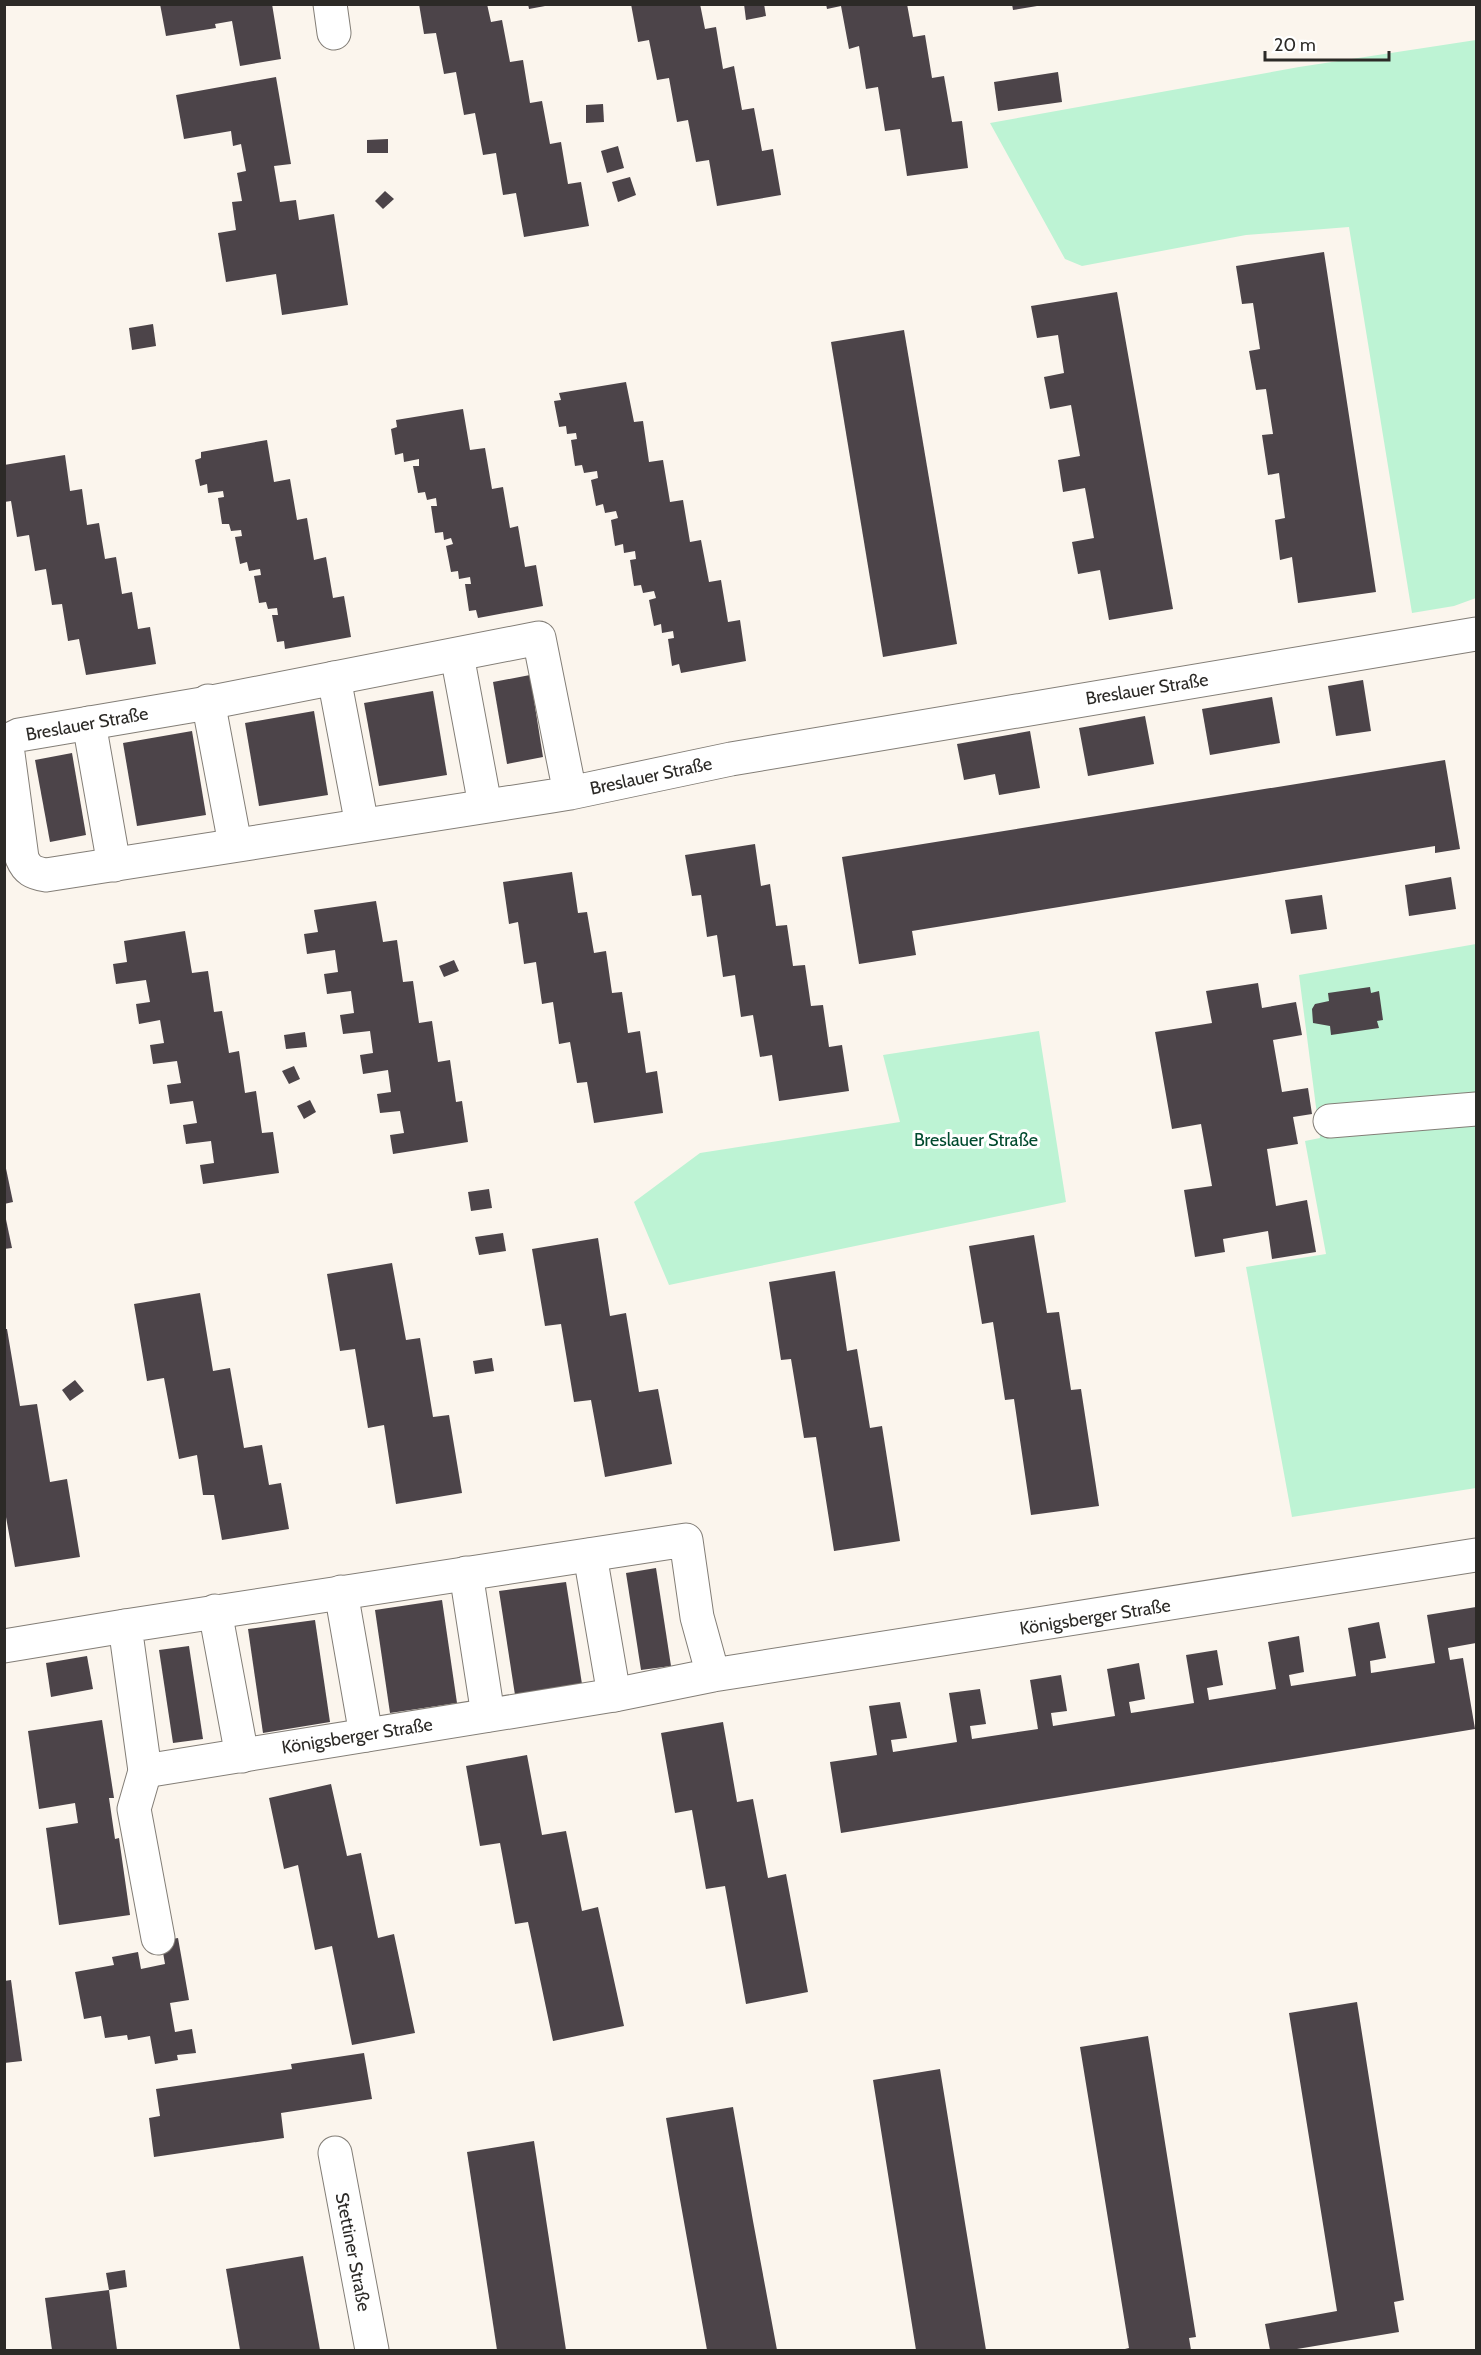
<svg xmlns="http://www.w3.org/2000/svg" width="1481" height="2355" viewBox="0 0 1481 2355" font-family="Cabin,sans-serif">
<rect width="100%" height="100%" fill="#fbf5ed"/>
<g fill="#bdf3d4">
<polygon points="1476,40 1476,598 1454,606 1412,613 1349,227 1246,235 1082,266 1065,259 990,123 1299,67"/>
<polygon points="1476,944 1476,1488 1292,1517 1246,1267 1326,1254 1305,1141 1320,1138 1299,975"/>
<polygon points="1039,1031 1066,1202 669,1285 634,1202 700,1153 900,1122 883,1055"/>
</g>
<g fill="#4c4449">
<polygon points="160,4 272,4 281,59 240,66 232,21 215,24 216,28 166,36"/>
<polygon points="419,4 487,4 491,22 502,20 510,62 523,60 530,103 542,101 550,144 561,142 568,184 581,182 589,226 524,237 516,193 503,195 496,153 483,155 475,113 464,115 456,72 444,74 436,33 424,34"/>
<polygon points="528,4 544,4 545,6 529,9"/>
<polygon points="631,4 700,4 705,29 716,27 723,69 734,66 742,110 754,108 762,151 773,149 781,195 717,206 709,160 696,162 688,120 677,122 669,78 657,80 649,40 638,42"/>
<polygon points="744,4 764,4 766,16 746,20"/>
<polygon points="826,4 907,4 913,37 925,35 932,78 944,76 952,122 962,121 968,168 907,176 900,129 885,131 878,87 866,89 859,46 849,49 841,6 827,9"/>
<polygon points="1012,4 1037,4 1037,6 1013,10"/>
<polygon points="1058,72 1062,102 998,111 994,82"/>
<polygon points="276,77 291,164 274,166 280,202 296,200 299,220 334,214 348,305 282,315 276,274 226,282 218,233 236,230 232,202 242,201 237,173 246,171 241,144 233,146 231,131 184,139 176,95"/>
<polygon points="603,104 604,122 586,123 586,105"/>
<polygon points="388,139 388,153 367,153 367,140"/>
<polygon points="618,146 624,168 607,173 601,151"/>
<polygon points="630,177 636,195 618,202 612,182"/>
<polygon points="385,191 394,199 383,209 375,201"/>
<polygon points="1324,252 1376,592 1298,603 1292,557 1280,560 1275,520 1285,518 1279,473 1268,475 1262,435 1273,434 1266,389 1256,390 1249,351 1260,349 1253,303 1242,304 1236,266"/>
<polygon points="1117,292 1173,609 1109,620 1100,570 1078,574 1072,542 1094,538 1085,488 1063,492 1058,460 1080,456 1071,405 1050,409 1044,377 1064,373 1058,335 1037,338 1031,306"/>
<polygon points="153,324 156,346 132,350 129,328"/>
<polygon points="904,330 957,644 883,657 831,342"/>
<polygon points="626,382 634,422 643,421 649,462 663,460 670,502 683,500 690,542 701,540 709,582 721,580 728,622 740,620 746,661 681,673 679,664 672,666 668,639 674,638 673,631 662,633 661,624 654,626 649,600 656,598 654,591 643,593 641,585 634,586 630,560 636,559 635,551 624,553 623,544 615,546 611,520 618,518 616,511 605,513 603,504 596,506 591,480 598,478 597,471 584,473 582,465 575,466 571,440 577,439 576,433 567,434 566,426 559,427 554,401 561,400 559,393"/>
<polygon points="463,409 470,450 485,448 492,489 503,487 510,528 518,526 525,567 536,565 543,606 478,618 476,610 469,611 465,584 471,584 470,577 459,579 458,571 451,572 446,546 453,544 451,538 444,540 443,532 435,533 431,506 437,506 436,498 427,500 425,492 418,493 413,466 419,466 419,459 404,462 403,453 395,455 391,429 397,427 396,420"/>
<polygon points="267,440 274,482 290,479 297,520 307,518 314,560 326,557 333,598 344,596 351,637 285,649 284,641 277,642 272,615 278,615 277,608 268,609 266,602 259,603 254,576 261,575 260,569 249,571 247,562 240,564 235,537 242,536 241,530 231,531 229,524 222,524 218,498 224,497 223,491 208,493 207,484 200,486 195,460 201,458 201,452"/>
<polygon points="65,455 70,491 82,489 87,525 99,523 105,559 116,557 122,594 132,592 138,629 150,627 156,664 86,675 79,639 68,641 62,604 52,605 46,569 35,571 29,535 17,537 11,501 4,502 4,465"/>
<polygon points="530,675 543,757 507,764 493,682"/>
<polygon points="1363,680 1371,731 1336,736 1328,686"/>
<polygon points="433,691 447,775 379,786 364,703"/>
<polygon points="1272,697 1280,743 1210,755 1202,709"/>
<polygon points="314,711 328,795 259,806 245,723"/>
<polygon points="1145,716 1154,764 1088,776 1079,728"/>
<polygon points="192,731 206,815 137,826 123,743"/>
<polygon points="1030,731 1040,788 999,795 995,774 964,780 957,744"/>
<polygon points="72,753 86,835 50,842 35,760"/>
<polygon points="1445,760 1460,849 1435,853 1435,846 912,931 916,955 859,964 842,857"/>
<polygon points="755,844 761,886 770,884 776,926 787,925 793,966 805,965 811,1006 823,1005 829,1047 842,1045 849,1091 779,1101 772,1055 760,1057 753,1015 741,1017 735,975 723,977 717,935 707,937 701,895 692,896 685,855"/>
<polygon points="572,872 578,913 587,912 594,953 606,951 612,993 622,992 628,1033 640,1031 646,1073 657,1071 663,1113 594,1123 587,1082 577,1083 570,1042 559,1044 553,1002 542,1004 536,962 524,964 518,922 509,924 503,882"/>
<polygon points="1451,877 1456,909 1409,916 1405,885"/>
<polygon points="1322,895 1327,929 1291,934 1285,900"/>
<polygon points="376,901 383,942 397,940 403,982 413,981 419,1023 432,1021 438,1062 450,1060 456,1102 462,1101 468,1142 393,1154 390,1135 404,1133 400,1111 380,1113 377,1094 391,1092 388,1070 363,1074 360,1055 373,1053 370,1031 343,1034 340,1015 354,1013 351,991 327,994 324,974 338,972 335,950 307,954 304,934 318,932 314,910"/>
<polygon points="185,931 192,973 208,971 214,1012 222,1011 229,1053 239,1051 245,1093 256,1091 262,1133 273,1132 279,1173 203,1184 200,1165 214,1163 211,1141 186,1144 183,1125 197,1123 193,1101 170,1104 167,1085 181,1083 177,1061 153,1064 150,1045 164,1043 160,1020 139,1024 136,1004 150,1002 146,980 116,984 113,964 127,962 124,941"/>
<polygon points="454,960 459,971 444,977 439,966"/>
<polygon points="1258,983 1262,1008 1296,1002 1302,1035 1273,1040 1282,1092 1308,1088 1312,1114 1293,1117 1298,1144 1267,1149 1276,1206 1307,1200 1316,1252 1272,1259 1268,1231 1223,1239 1225,1252 1195,1257 1184,1190 1212,1186 1201,1124 1172,1129 1155,1032 1212,1023 1206,991"/>
<polygon points="1370,987 1371,993 1379,991 1383,1020 1377,1021 1379,1028 1331,1035 1330,1026 1313,1023 1312,1009 1315,1004 1329,1001 1328,993"/>
<polygon points="305,1032 307,1047 286,1049 284,1035"/>
<polygon points="294,1066 300,1079 289,1084 282,1071"/>
<polygon points="310,1100 316,1112 304,1119 297,1106"/>
<polygon points="4,1159 13,1202 4,1204"/>
<polygon points="489,1189 492,1208 471,1211 468,1192"/>
<polygon points="4,1210 12,1248 4,1249"/>
<polygon points="503,1233 506,1251 479,1255 475,1237"/>
<polygon points="1034,1235 1047,1313 1059,1312 1071,1390 1081,1389 1099,1506 1031,1515 1014,1399 1005,1400 993,1322 982,1324 969,1246"/>
<polygon points="598,1238 610,1316 626,1313 639,1392 658,1389 672,1464 605,1477 591,1400 574,1402 561,1324 545,1326 532,1249"/>
<polygon points="392,1263 406,1340 420,1338 433,1417 449,1415 462,1493 396,1504 384,1425 368,1428 355,1349 340,1351 327,1274"/>
<polygon points="835,1271 847,1351 857,1349 870,1428 882,1426 900,1541 834,1551 816,1437 804,1438 791,1359 781,1360 769,1282"/>
<polygon points="200,1293 213,1371 230,1368 244,1448 262,1445 269,1485 281,1483 289,1529 222,1540 214,1495 203,1495 197,1455 179,1459 164,1378 147,1381 134,1304"/>
<polygon points="4,1329 7,1329 20,1406 37,1404 50,1482 67,1479 80,1557 15,1567 4,1506"/>
<polygon points="492,1358 494,1371 475,1374 473,1361"/>
<polygon points="75,1380 84,1391 70,1401 62,1390"/>
<polygon points="656,1568 671,1666 641,1670 626,1573"/>
<polygon points="566,1582 582,1684 515,1695 499,1591"/>
<polygon points="442,1600 457,1703 390,1713 375,1610"/>
<polygon points="1476,1607 1476,1643 1448,1648 1450,1660 1463,1658 1475,1729 841,1833 830,1762 877,1755 869,1706 900,1702 907,1738 891,1740 893,1752 957,1742 949,1693 980,1689 986,1724 970,1726 972,1739 1038,1729 1030,1680 1061,1675 1067,1711 1051,1713 1053,1726 1115,1716 1107,1669 1139,1663 1145,1699 1129,1702 1131,1713 1144,1711 1194,1703 1186,1655 1217,1650 1223,1685 1207,1688 1209,1700 1276,1689 1268,1642 1299,1636 1304,1672 1289,1675 1291,1686 1356,1676 1348,1628 1379,1622 1386,1658 1370,1661 1371,1673 1435,1663 1427,1615"/>
<polygon points="315,1620 330,1722 263,1733 248,1629"/>
<polygon points="189,1646 203,1739 173,1743 159,1650"/>
<polygon points="87,1656 93,1689 51,1697 46,1663"/>
<polygon points="102,1720 114,1798 109,1798 115,1839 119,1838 130,1915 59,1925 46,1828 78,1823 75,1803 39,1809 28,1731"/>
<polygon points="723,1722 737,1802 753,1799 768,1878 786,1874 808,1992 746,2004 725,1886 706,1889 692,1810 675,1813 661,1733"/>
<polygon points="527,1755 542,1835 566,1831 582,1911 598,1907 624,2026 553,2041 528,1922 515,1924 500,1843 480,1846 466,1766"/>
<polygon points="331,1784 347,1856 361,1853 378,1938 394,1934 415,2033 352,2045 332,1946 315,1950 298,1865 284,1869 269,1798"/>
<polygon points="178,1938 189,2000 170,2003 175,2032 192,2029 196,2053 177,2055 178,2060 155,2064 150,2036 128,2040 127,2035 105,2038 101,2016 84,2019 75,1972 114,1965 112,1957 138,1952 141,1969 165,1964 161,1941"/>
<polygon points="11,1980 22,2061 4,2063 4,1981"/>
<polygon points="1357,2002 1404,2300 1394,2302 1399,2332 1291,2350 1270,2350 1265,2324 1337,2311 1289,2013"/>
<polygon points="1148,2036 1196,2337 1189,2338 1191,2350 1121,2350 1129,2348 1080,2047"/>
<polygon points="364,2053 372,2099 281,2113 284,2138 154,2157 149,2118 160,2116 156,2089 292,2069 291,2064"/>
<polygon points="940,2069 965,2223 986,2350 916,2350 873,2080"/>
<polygon points="733,2107 753,2221 777,2350 707,2350 679,2194 666,2118"/>
<polygon points="534,2141 566,2350 497,2350 467,2152"/>
<polygon points="303,2256 320,2350 240,2350 226,2269"/>
<polygon points="125,2270 127,2287 109,2290 106,2273"/>
<polygon points="109,2290 117,2350 52,2350 45,2298"/>
</g>
<g fill="none" stroke-linecap="round" stroke-linejoin="round">
<defs>
<g id="minor">
<polyline points="330,4 334,33"/>
<polyline points="457,655 485,805"/>
<polyline points="334,678 362,825"/>
<polyline points="208,701 235,844"/>
<polyline points="89,723 114,865"/>
<path d="M570,793L539,638L202,704L19,735L11,739L7,746L22,858C27,870 33,873 46,875L552,796L570,793L731,759L1476,634"/>
<polyline points="1330,1121 1476,1109"/>
<polyline points="590,1555 614,1695"/>
<polyline points="466,1573 488,1715"/>
<polyline points="341,1592 366,1735"/>
<polyline points="215,1611 242,1756"/>
<polyline points="4,1646 125,1626"/>
<polyline points="713,1675 697,1617 686,1540 125,1626 145,1771 614,1695 713,1675 1476,1555"/>
<polyline points="145,1771 134,1809 158,1938"/>
<polyline points="335,2153 372,2350"/>
</g>
</defs>
<use href="#minor" stroke="#837e77" stroke-width="35"/>
<use href="#minor" stroke="#fff" stroke-width="33"/>
</g>
<g text-anchor="middle" dominant-baseline="central" stroke-width="6" stroke-linejoin="round" paint-order="stroke">
<g font-size="18" fill="#2c2a27" stroke="#fff">
<text transform="translate(1147 689) rotate(-9)">Breslauer Straße</text>
<text transform="translate(87 724) rotate(-10)">Breslauer Straße</text>
<text transform="translate(651 776) rotate(-12)">Breslauer Straße</text>
<text transform="translate(1095 1617) rotate(-9)">Königsberger Straße</text>
<text transform="translate(357 1736) rotate(-9)">Königsberger Straße</text>
<text transform="translate(353 2252) rotate(79)">Stettiner Straße</text>
</g>
<g font-size="18" fill="#004a2e" stroke="#fff">
<text x="976" y="1140">Breslauer Straße</text>
</g>
</g>
<rect width="1481" height="2355" fill="none" stroke="#2c2a27" stroke-width="12"/>
<path d="M1265 51v9h124v-9" fill="none" stroke="#2c2a27" stroke-width="3"/>
<text x="1274" y="51" font-size="18" fill="#2c2a27" stroke="#ffffff" stroke-width="4.5" paint-order="stroke">20 m</text>
</svg>
